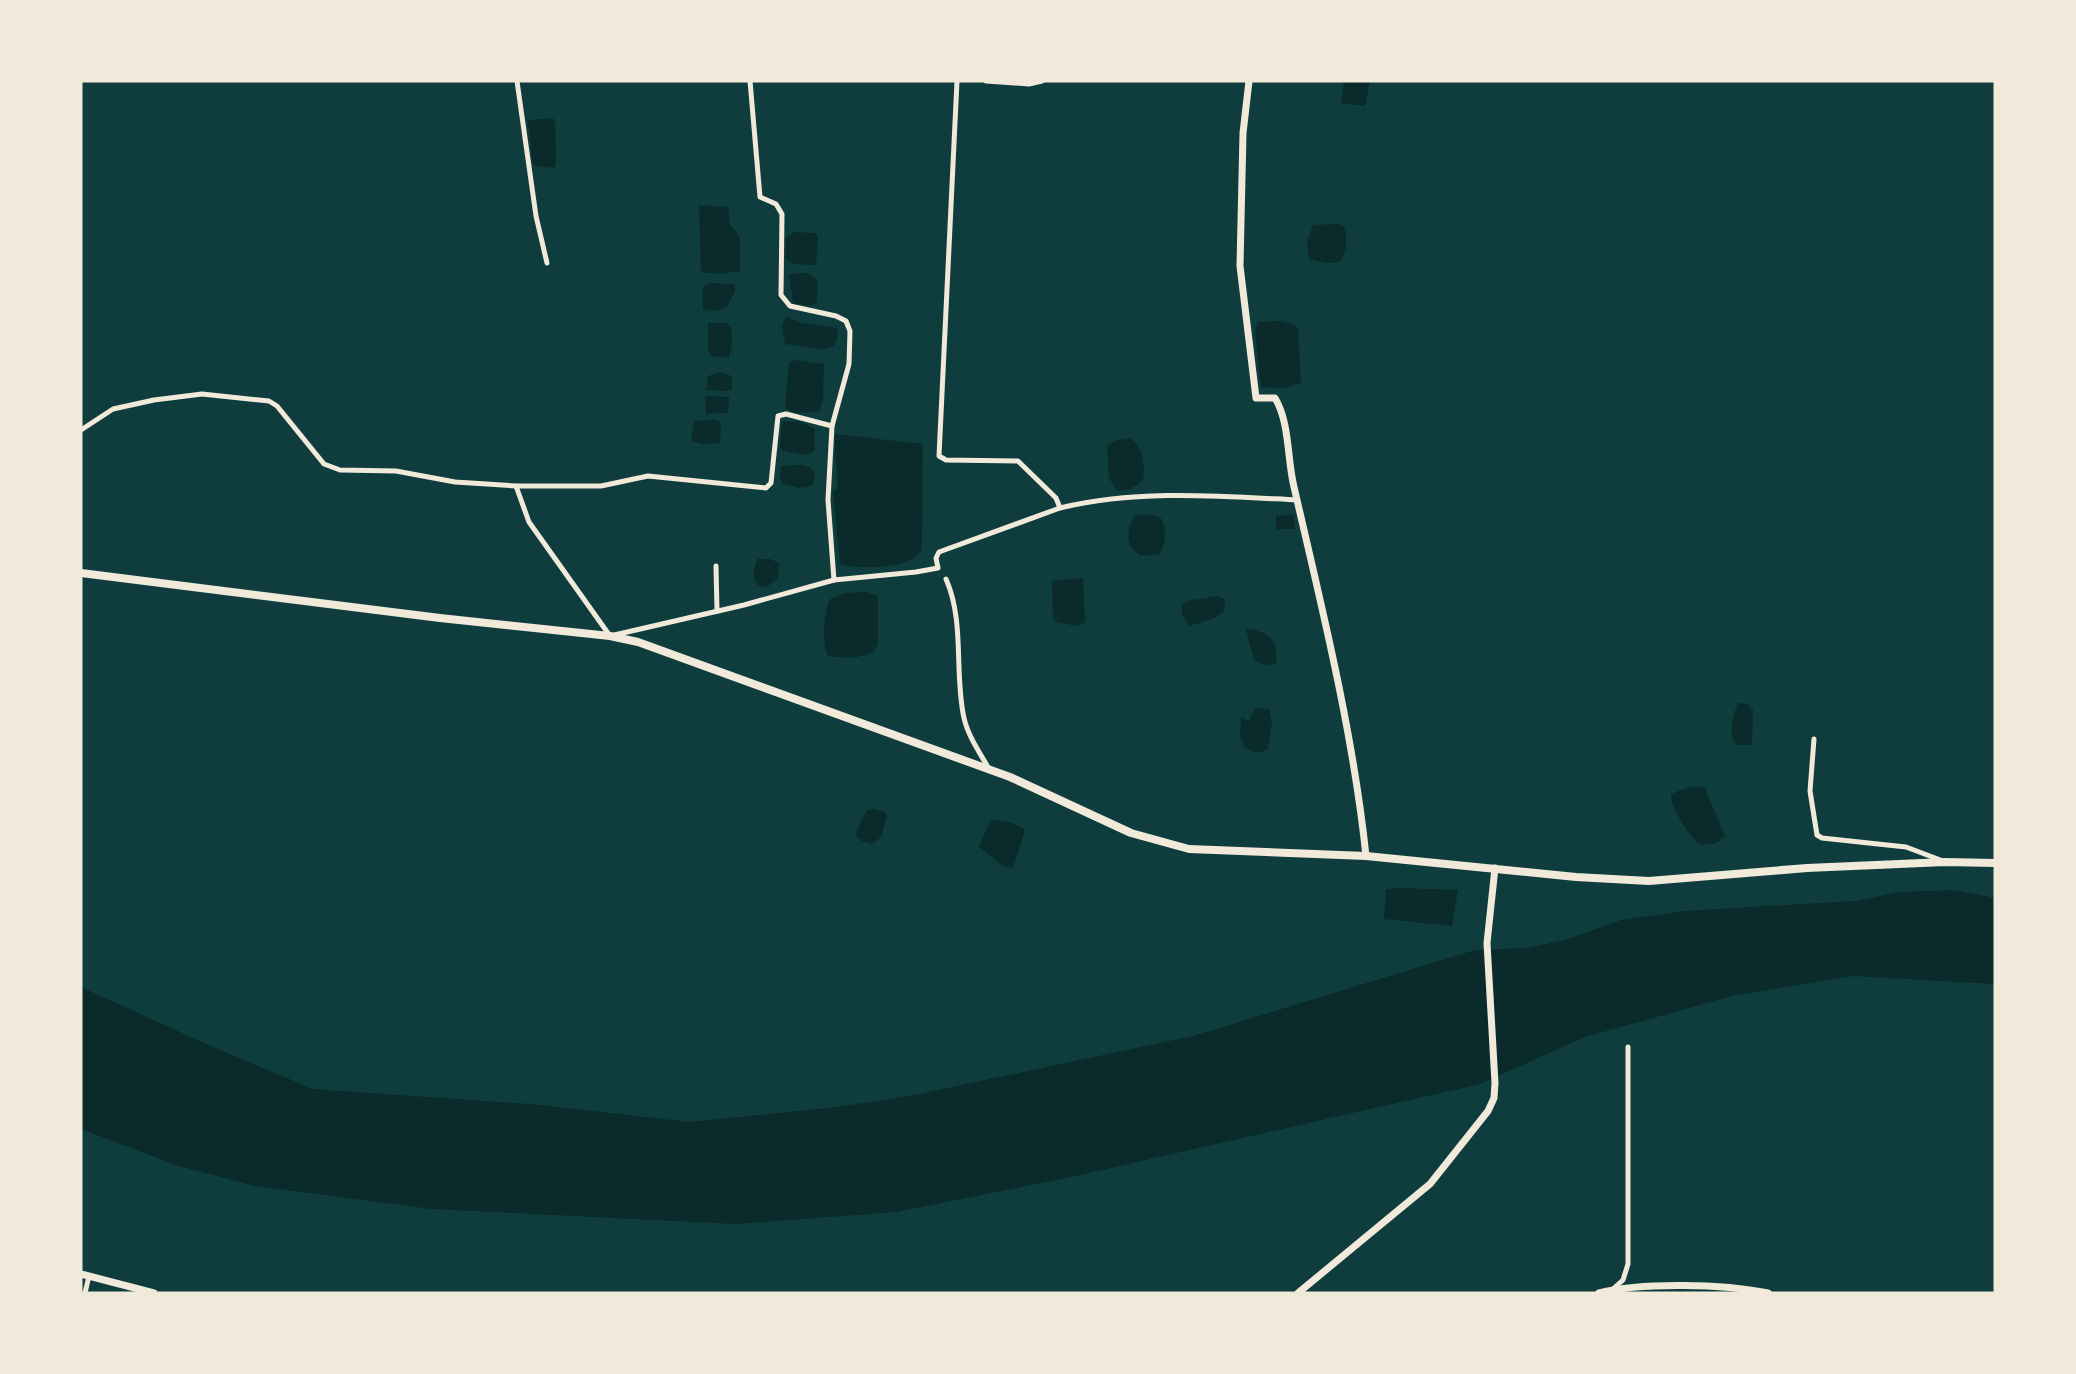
<svg xmlns="http://www.w3.org/2000/svg" width="2076" height="1374" viewBox="0 0 2076 1374" font-family="Poppins,sans-serif">
<rect width="100%" height="100%" fill="#0f3d3e"/>
<g fill="#0a2a2b">
<polygon points="1344,81 1370,81 1365,106 1341,103"/>
<polygon points="553,118 555,122 556,164 554,168 535,166 532,161 528,120"/>
<polygon points="699,205 728,207 730,224 740,237 740,271 719,274 701,272"/>
<path d="M1338,224L1344,226C1348,238 1347,251 1340,262L1328,263L1309,259L1307,242L1313,225Z"/>
<polygon points="794,232 815,233 818,236 816,265 793,264 786,259 786,238"/>
<polygon points="808,273 817,279 817,303 811,306 793,303 789,274"/>
<polygon points="708,283 734,284 735,291 727,307 716,311 703,309 703,286"/>
<polygon points="787,316 801,323 837,328 838,336 834,346 823,350 785,344 782,325"/>
<polygon points="1278,321 1293,324 1298,329 1301,383 1285,388 1261,387 1255,332 1258,322"/>
<polygon points="708,323 726,323 731,327 732,344 729,358 711,356 708,349"/>
<polygon points="795,360 824,364 823,400 819,412 795,413 785,408 789,363"/>
<polygon points="720,372 732,376 732,389 728,391 706,390 708,376"/>
<polygon points="705,396 729,397 728,413 706,414"/>
<polygon points="716,420 721,423 720,443 702,444 691,441 694,421"/>
<polygon points="782,421 801,422 815,429 815,451 804,455 783,451 780,447"/>
<path d="M835,434L923,444L922,548C917,570 857,569 840,564L833,491L837,489C838,470 834,454 835,434Z"/>
<path d="M1130,438C1144,448 1145,465 1143,481L1128,490L1117,491L1109,478L1107,445L1117,440Z"/>
<polygon points="801,465 809,467 815,472 813,486 799,488 783,484 780,478 781,466"/>
<path d="M1148,514L1161,518C1167,530 1166,541 1160,554L1141,556C1125,546 1126,532 1134,516Z"/>
<polygon points="1294,515 1295,529 1276,529 1276,516"/>
<path d="M757,559H770L779,563L778,578L768,586L761,587C750,581 754,570 757,559Z"/>
<polygon points="1083,578 1085,622 1077,626 1056,622 1053,616 1052,581"/>
<path d="M866,592L878,596V642L875,651C859,659 845,659 828,656C821,641 824,614 830,599L846,593Z"/>
<polygon points="1217,596 1225,599 1224,612 1213,619 1189,626 1183,617 1181,606 1187,601"/>
<path d="M1246,629C1269,631 1279,640 1276,664L1265,665L1254,660Z"/>
<path d="M1738,703L1748,704L1753,710L1752,745H1736C1727,732 1733,716 1738,703Z"/>
<polygon points="1255,708 1269,709 1272,722 1268,749 1258,753 1245,748 1240,736 1241,717 1249,721"/>
<path d="M1704,786L1725,836L1715,844C1711,844 1705,845 1701,844C1690,840 1671,807 1671,795C1682,788 1691,787 1704,786Z"/>
<polygon points="873,809 885,812 887,816 881,837 872,844 863,842 855,835 866,811"/>
<polygon points="996,820 1013,823 1025,830 1013,868 1003,866 979,847 990,821"/>
<polygon points="1401,888 1458,890 1452,926 1384,919 1386,889"/>
<polygon points="1954,890 1995,898 1995,984 1854,976 1732,996 1585,1037 1480,1084 1071,1177 897,1212 735,1224 432,1209 255,1186 179,1166 81,1129 81,987 215,1048 313,1089 529,1104 690,1122 838,1107 919,1094 1193,1036 1475,950 1527,948 1565,940 1621,920 1684,911 1854,901 1901,892"/>
</g>
<g fill="none" stroke-linecap="round" stroke-linejoin="round">
<g stroke="#f1e9da" stroke-width="5">
<polyline points="517,81 536,216 547,263"/>
<polyline points="750,81 760,197 776,204 782,214 781,295 790,306 836,316 846,321 850,331 849,364 832,426 828,500 834,580 916,572 938,568 936,558 939,552 1060,508"/>
<path d="M957,81L939,456L946,460L1018,461L1056,498L1060,508C1136,489 1220,496 1297,500"/>
<polyline points="986,81 1029,84 1042,81"/>
<polyline points="81,430 113,409 154,400 202,394 269,401 277,406 324,464 340,470 396,471 455,482 516,486 601,486 648,476 766,488 771,483 778,416 786,414 832,426"/>
<polyline points="516,486 529,522 610,636 744,605 834,580"/>
<polyline points="716,566 717,611"/>
<path d="M946,579C965,622 954,673 964,718C968,736 980,753 989,769"/>
<polyline points="1814,739 1810,791 1817,835 1822,838 1906,847 1943,861"/>
<polyline points="1613,1289 1623,1280 1628,1264 1628,1047"/>
<polyline points="85,1293 89,1276"/>
</g>
<g stroke="#f1e9da" stroke-width="7">
<path d="M1249,81L1243,133L1240,266L1256,398H1275C1290,423 1287,459 1294,487C1322,608 1353,732 1366,856"/>
<polyline points="81,1274 154,1293"/>
<polyline points="1298,1293 1430,1184 1488,1111 1494,1098 1495,1083 1487,943 1495,868"/>
<path d="M1599,1293C1642,1282 1724,1284 1768,1293"/>
</g>
<polyline stroke="#f1e9da" stroke-width="8" points="81,573 440,618 610,636 638,642 1010,777 1131,833 1189,849 1366,856 1576,877 1649,881 1807,868 1945,862 1995,863"/>
</g>
<rect width="2076" height="1374" fill="none" stroke="#f1e9da" stroke-width="165"/>
</svg>
